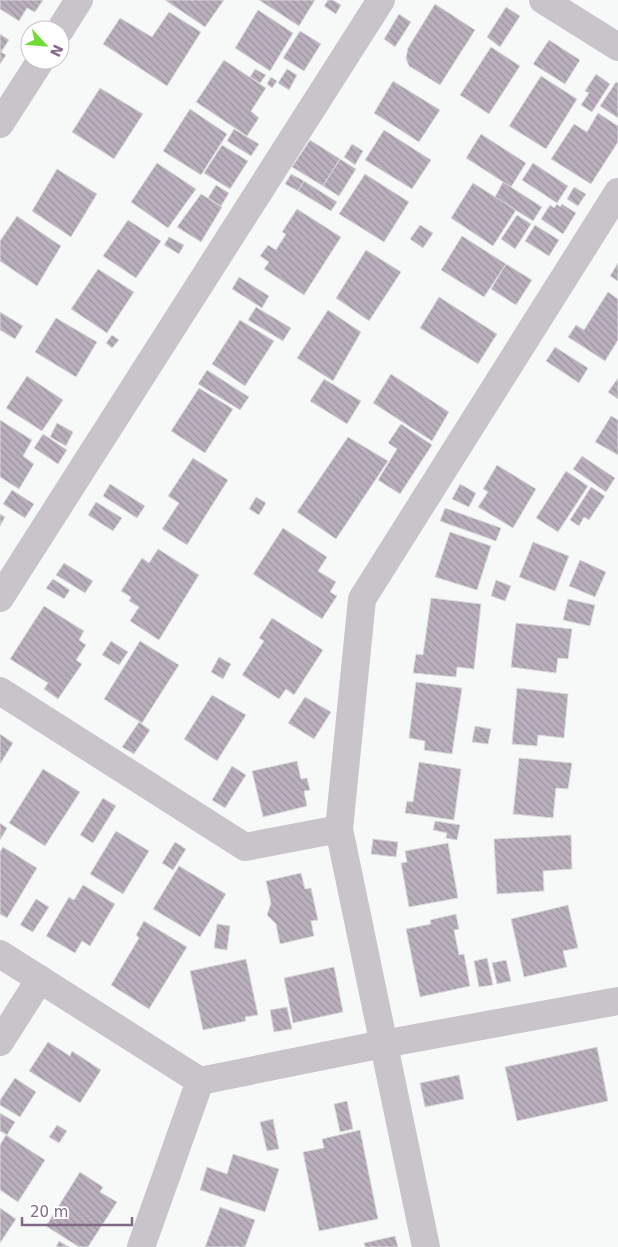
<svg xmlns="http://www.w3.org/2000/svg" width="618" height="1247" viewBox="0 0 618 1247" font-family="'DejaVu Sans',sans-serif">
<defs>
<pattern id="building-back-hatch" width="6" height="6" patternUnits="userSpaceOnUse" patternTransform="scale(1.25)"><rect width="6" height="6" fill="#bab0bd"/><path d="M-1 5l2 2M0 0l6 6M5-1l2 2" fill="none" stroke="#9d939f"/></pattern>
</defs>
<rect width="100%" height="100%" fill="#f7f9f8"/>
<g fill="url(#building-back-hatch)" stroke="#d9dbda">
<polygon points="0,0 43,0 35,12 27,8 19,21 0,9"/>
<polygon points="165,0 224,0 205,27"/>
<polygon points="259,0 315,0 299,26"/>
<polygon points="328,0 333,0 341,5 336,14 324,6"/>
<polygon points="435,4 475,30 440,85 409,66 406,58 408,48"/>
<polygon points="506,7 520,16 500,47 487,37"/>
<polygon points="258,10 293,33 270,71 235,48"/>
<polygon points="169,12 201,32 167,86 103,44 120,18 152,37"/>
<polygon points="399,14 411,22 395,47 384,39"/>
<polygon points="300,31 321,44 304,71 283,58"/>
<polygon points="0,34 9,40 1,52 6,55 0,64"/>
<polygon points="549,40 580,60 565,84 533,64"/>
<polygon points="491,47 520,66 489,114 460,95"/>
<polygon points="224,60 266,88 251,111 259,118 247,136 196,102"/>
<polygon points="255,69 266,75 260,83 250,77"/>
<polygon points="287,69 297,75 289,90 278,83"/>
<polygon points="596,74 610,84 592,112 581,105 589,93 585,91"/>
<polygon points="541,76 577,99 546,149 509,126"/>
<polygon points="271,77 277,81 272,88 267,84"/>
<polygon points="393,81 440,110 419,142 374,113"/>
<polygon points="616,82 618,83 618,118 600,106"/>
<polygon points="100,88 143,114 114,159 72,132"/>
<polygon points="190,109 227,134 201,175 163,151"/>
<polygon points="598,113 618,126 618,142 591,184 551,159 574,124 587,132"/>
<polygon points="234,129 259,144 251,156 227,141"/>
<polygon points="384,130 431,160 412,189 365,160"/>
<polygon points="481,134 526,163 511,187 466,158"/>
<polygon points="310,140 340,159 323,186 292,167"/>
<polygon points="352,144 363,151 355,165 344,157"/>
<polygon points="222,145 248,161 230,189 204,173"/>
<polygon points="340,159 356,169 339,196 323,186"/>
<polygon points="157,163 196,189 168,228 131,202"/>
<polygon points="533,163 568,186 557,203 522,180"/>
<polygon points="57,169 97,194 71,237 32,211"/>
<polygon points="291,174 304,181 298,191 285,184"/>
<polygon points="365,174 409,202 384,242 339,214"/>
<polygon points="304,181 337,202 331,211 298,191"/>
<polygon points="503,182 542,207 533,221 495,197"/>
<polygon points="473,183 516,210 493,246 451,218"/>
<polygon points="216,185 229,193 221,206 208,198"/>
<polygon points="574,187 586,194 578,206 567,199"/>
<polygon points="201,194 222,207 201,242 177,227"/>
<polygon points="557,204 560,207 562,204 576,213 563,234 541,219 550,205 554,208"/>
<polygon points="297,209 341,237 304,295 264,269 269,262 260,256 268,245 276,250 286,234 282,232"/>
<polygon points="517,215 531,224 515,249 501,239"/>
<polygon points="17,216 61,246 37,286 0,261 0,241"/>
<polygon points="128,220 161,241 136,278 103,256"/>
<polygon points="420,225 433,233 423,248 410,239"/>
<polygon points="535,225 559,240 549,256 525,241"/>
<polygon points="462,236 506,264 484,297 441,270"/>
<polygon points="169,237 184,245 179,254 164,245"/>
<polygon points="366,250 401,272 369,321 336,298"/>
<polygon points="618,263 618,281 610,276"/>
<polygon points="506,264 532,280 516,305 491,289"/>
<polygon points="98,269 134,292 107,333 71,309"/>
<polygon points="239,277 269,296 262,308 232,289"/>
<polygon points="608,292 618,299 618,340 605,361 568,337 576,325 584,330"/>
<polygon points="439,297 497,334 478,364 420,328"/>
<polygon points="256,307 291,328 283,341 248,320"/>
<polygon points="328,310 361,332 333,381 297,358"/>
<polygon points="0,312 23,326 15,339 0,330"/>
<polygon points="56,318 97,342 76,377 35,352"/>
<polygon points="240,320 274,341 245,386 212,364"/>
<polygon points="112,335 119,340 112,348 106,343"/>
<polygon points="555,347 588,368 579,383 546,361"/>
<polygon points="207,370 249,397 240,410 198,384"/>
<polygon points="391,374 449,412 432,441 373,403"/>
<polygon points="27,376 63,400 42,431 6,408"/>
<polygon points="618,378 618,399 608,392"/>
<polygon points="324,379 361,401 347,424 310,401"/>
<polygon points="199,388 233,409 205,453 171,431"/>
<polygon points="611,416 618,420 618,455 595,442"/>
<polygon points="0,420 32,440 23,456 34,464 19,489 0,477"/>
<polygon points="57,423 73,432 66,446 50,437"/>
<polygon points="401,424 432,445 400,494 378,480 397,449 388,443"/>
<polygon points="43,434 67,450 58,464 34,448"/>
<polygon points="348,437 388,461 336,539 297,512"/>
<polygon points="582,456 615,478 606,492 573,469"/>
<polygon points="193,458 228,480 187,545 162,529 179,503 168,496"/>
<polygon points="497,465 536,489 513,528 478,507 488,492 483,489"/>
<polygon points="566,471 588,486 558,532 536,518"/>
<polygon points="110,484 145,506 137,518 103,496"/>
<polygon points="460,484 476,493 469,507 452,499"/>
<polygon points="591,487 605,496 589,520 584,517 579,526 570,520"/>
<polygon points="12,490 34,504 25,518 3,504"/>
<polygon points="256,497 266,503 259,515 249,509"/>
<polygon points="96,502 122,518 113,531 88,515"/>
<polygon points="445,508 501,528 496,541 440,521"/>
<polygon points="0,514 5,517 0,526"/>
<polygon points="283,528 327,557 318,571 336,582 330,592 337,596 322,619 253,574"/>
<polygon points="450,532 491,546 477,590 435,577"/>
<polygon points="533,542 569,556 555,591 519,577"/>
<polygon points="158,549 199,575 159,640 130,621 139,607 129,601 131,597 121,591 142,558 149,563"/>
<polygon points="580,560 606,572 595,597 569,586"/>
<polygon points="64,563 93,581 85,593 56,575"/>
<polygon points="53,579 70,590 64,599 46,588"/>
<polygon points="496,580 511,586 505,601 491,596"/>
<polygon points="431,598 481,604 474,669 457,667 456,677 413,673 416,654 423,655"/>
<polygon points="568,599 595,605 590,626 563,620"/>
<polygon points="44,606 84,631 79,640 86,645 76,660 82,664 58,699 44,689 48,683 10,659"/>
<polygon points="272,618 323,650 294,695 286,689 279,699 242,675 264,641 259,638"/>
<polygon points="516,623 572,629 568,659 558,658 556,673 511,667"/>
<polygon points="111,641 128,652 119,665 102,655"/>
<polygon points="140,641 179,665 142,723 104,699"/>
<polygon points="219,657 231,664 223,679 211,672"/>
<polygon points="416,682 462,688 452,754 424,750 425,741 409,738"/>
<polygon points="517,688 568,694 564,738 538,735 537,746 512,744"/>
<polygon points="212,695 246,715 217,761 184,739"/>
<polygon points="305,697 331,712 314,739 288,723"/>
<polygon points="139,722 150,730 134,754 122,747"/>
<polygon points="475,726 491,729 488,744 472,742"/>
<polygon points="0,734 13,743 0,764"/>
<polygon points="519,758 572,763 568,789 556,788 553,818 513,814"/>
<polygon points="297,761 301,779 307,778 310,790 304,791 307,806 263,817 252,771"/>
<polygon points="419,762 461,769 454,820 405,813 407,801 413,802"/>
<polygon points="232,766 246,775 225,808 212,800"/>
<polygon points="43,769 80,792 45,846 9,823"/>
<polygon points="103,798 116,806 93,843 80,835"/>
<polygon points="435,821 460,825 457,840 446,838 447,833 433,830"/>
<polygon points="0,823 7,828 0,840"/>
<polygon points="116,831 149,851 123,894 90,874"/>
<polygon points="571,835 572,869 543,871 544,891 497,894 494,839"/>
<polygon points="373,839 398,842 396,857 371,854"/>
<polygon points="175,842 186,849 173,870 162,863"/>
<polygon points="448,843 458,898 409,907 401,863 407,862 405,851"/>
<polygon points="3,847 37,868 7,918 0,914 0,852"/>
<polygon points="179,866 226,894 200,937 153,909"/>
<polygon points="301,873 305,889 311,888 318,920 311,921 314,936 280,944 276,924 267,915 271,903 266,881"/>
<polygon points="83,885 115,904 90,946 82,941 75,953 46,936 69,897 74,900"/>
<polygon points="36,899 49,907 33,932 20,925"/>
<polygon points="568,905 578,948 563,951 567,967 524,977 511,919"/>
<polygon points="456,914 459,929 454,930 459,955 464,954 470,986 420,997 406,929 431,924 430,920"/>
<polygon points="144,921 187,947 149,1009 111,985 139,938 136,935"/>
<polygon points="217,924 230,926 227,950 214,948"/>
<polygon points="487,958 493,985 479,987 474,961"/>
<polygon points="246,959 258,1015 245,1017 246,1021 203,1030 190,971"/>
<polygon points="506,960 511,981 497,984 492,963"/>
<polygon points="334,967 343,1012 293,1023 284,978"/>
<polygon points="287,1007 292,1029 274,1032 270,1010"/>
<polygon points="48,1042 70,1056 72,1051 101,1070 80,1103 29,1071"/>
<polygon points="597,1047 608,1101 517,1121 505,1067"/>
<polygon points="459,1075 464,1099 425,1107 420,1083"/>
<polygon points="15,1078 36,1092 20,1117 0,1105 0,1100"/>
<polygon points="347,1101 353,1129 340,1132 334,1104"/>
<polygon points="0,1113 15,1122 7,1135 0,1131"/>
<polygon points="273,1119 279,1149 267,1151 260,1122"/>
<polygon points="57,1125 67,1131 59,1143 49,1137"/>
<polygon points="360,1130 378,1219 319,1231 303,1152 324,1148 322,1139"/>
<polygon points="6,1135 45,1160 18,1202 0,1190 0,1145"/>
<polygon points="233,1154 279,1169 265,1212 200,1190 207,1167 227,1174"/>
<polygon points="80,1172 103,1187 100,1192 117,1202 88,1247 79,1247 46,1226"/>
<polygon points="220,1207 255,1220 245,1247 205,1247"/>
<polygon points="0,1208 16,1219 0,1243"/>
<polygon points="395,1236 398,1247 365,1247 364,1243"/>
<polygon points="59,1241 69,1247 56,1247"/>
</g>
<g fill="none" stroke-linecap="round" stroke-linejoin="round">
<g stroke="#c9c3ca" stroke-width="28">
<polyline points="543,0 618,47"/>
<polyline points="60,30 79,0"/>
<polyline points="0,124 41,60"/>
<polyline points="0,598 381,0"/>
<polyline points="0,691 245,847 339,829"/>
<polyline points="0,954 200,1081 383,1044 618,1001"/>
<polyline points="0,1042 40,979"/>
<polyline points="141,1247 200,1081"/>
<polyline points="426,1247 339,829 362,599 618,192"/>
</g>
</g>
<g transform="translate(45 45) rotate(116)"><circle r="24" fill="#ffffff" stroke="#cdc3cf"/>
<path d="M0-4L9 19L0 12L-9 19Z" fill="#71dc34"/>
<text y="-8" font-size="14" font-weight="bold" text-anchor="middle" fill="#826a87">N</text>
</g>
<path d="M22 1217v8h110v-8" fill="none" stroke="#826a87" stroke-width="2.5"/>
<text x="30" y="1217" font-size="15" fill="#826a87" stroke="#ffffff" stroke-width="4" paint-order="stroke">20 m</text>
</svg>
